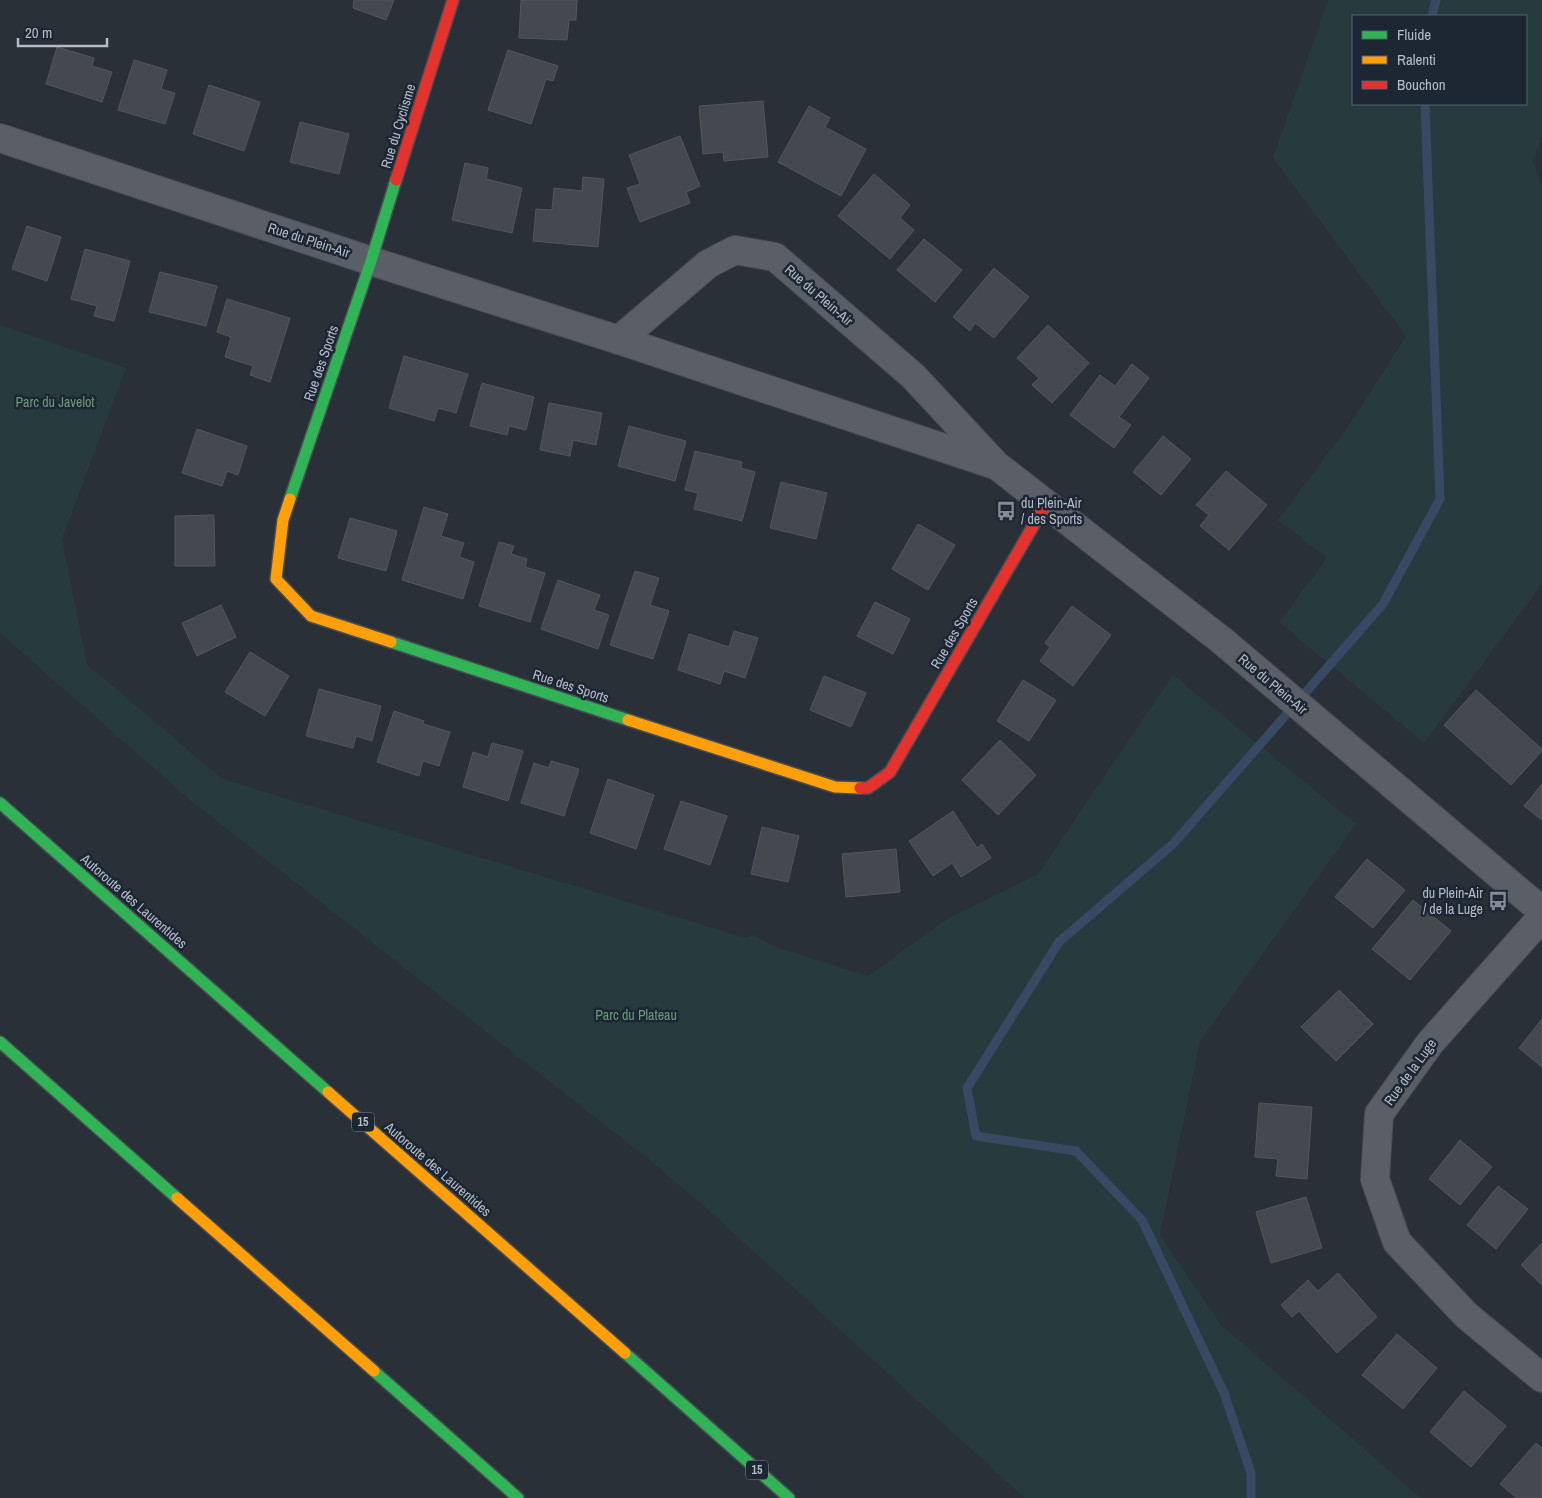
<svg xmlns="http://www.w3.org/2000/svg" width="1542" height="1498" viewBox="0 0 1542 1498" font-family="'Archivo Narrow',sans-serif">
<rect width="100%" height="100%" fill="#2a3038"/>
<g fill="#273a3e" fill-rule="evenodd">
<path d="M1328,0H1542V135L1533,162L1542,186V584L1424,743L1279,622L1327,558L1278,520L1350,424L1406,336L1273,158ZM1353,16H1526V104H1353Z"/>
<polygon points="0,325 126,368 62,539 87,664 222,779 746,938 753,935 776,947 868,976 947,919 1038,874 1173,675 1356,824 1200,1041 1160,1235 1220,1324 1421,1498 1025,1498 696,1199 646,1157 190,800 0,633"/>
</g>
<g fill="none" stroke-linecap="round" stroke-linejoin="round">
<g stroke="#384963" stroke-width="9">
<polyline points="1432,16 1436,0"/>
<polyline points="1251,1498 1251,1473 1224,1393 1142,1220 1076,1151 976,1136 967,1088 1059,942 1173,844 1383,604 1440,499 1425,104"/>
</g>
</g>
<g fill="#444950" stroke="#52575f">
<polygon points="354,0 394,0 386,20 353,8"/>
<polygon points="521,0 577,0 576,20 569,20 567,40 519,38"/>
<polygon points="57,47 94,58 92,66 112,72 102,102 46,84"/>
<polygon points="508,50 558,66 553,81 546,79 531,124 488,110"/>
<polygon points="134,60 167,70 161,89 175,93 165,124 118,110"/>
<polygon points="209,85 260,102 244,151 193,134"/>
<polygon points="763,101 768,157 724,161 723,152 703,154 699,106"/>
<polygon points="809,106 830,118 825,127 866,149 841,196 778,162"/>
<polygon points="300,122 349,134 339,174 290,162"/>
<polygon points="680,136 700,186 686,192 690,203 640,222 627,188 640,184 629,155"/>
<polygon points="465,163 488,168 486,179 522,188 512,233 452,220"/>
<polygon points="874,174 910,205 900,218 914,230 890,259 838,216"/>
<polygon points="583,177 604,179 598,247 533,241 536,209 552,210 554,188 582,191"/>
<polygon points="27,226 61,237 47,281 12,269"/>
<polygon points="924,239 962,270 935,302 897,270"/>
<polygon points="85,249 130,261 114,321 94,316 97,306 71,299"/>
<polygon points="994,268 1029,297 994,338 975,323 970,331 953,317"/>
<polygon points="160,272 217,286 206,326 149,312"/>
<polygon points="227,299 290,318 270,382 250,375 253,366 225,357 231,337 217,332"/>
<polygon points="1048,325 1089,363 1052,403 1032,385 1039,378 1017,358"/>
<polygon points="404,356 468,374 456,413 438,408 434,421 389,408"/>
<polygon points="1132,364 1149,378 1119,417 1131,425 1114,448 1070,415 1100,375 1115,386"/>
<polygon points="482,383 534,397 526,430 509,426 507,435 470,426"/>
<polygon points="549,403 602,413 596,445 573,440 570,456 540,450"/>
<polygon points="629,426 686,441 675,481 618,466"/>
<polygon points="197,429 247,446 238,475 227,471 222,486 182,473"/>
<polygon points="1163,436 1191,459 1161,495 1133,472"/>
<polygon points="695,451 742,462 741,468 755,472 742,521 694,509 698,493 685,490"/>
<polygon points="1226,471 1267,505 1229,550 1200,526 1209,515 1196,505"/>
<polygon points="781,482 827,493 816,539 770,528"/>
<polygon points="424,507 448,514 441,536 464,543 459,557 474,562 463,599 402,580"/>
<polygon points="214,515 215,566 175,566 175,516"/>
<polygon points="350,518 397,531 386,571 338,558"/>
<polygon points="918,524 955,545 928,590 892,569"/>
<polygon points="499,542 514,546 511,554 527,559 525,567 545,573 530,622 479,606"/>
<polygon points="635,571 659,578 650,605 669,611 653,659 610,645"/>
<polygon points="558,580 600,595 594,610 609,615 598,649 541,629"/>
<polygon points="875,602 910,619 893,654 857,636"/>
<polygon points="221,605 236,637 197,656 182,623"/>
<polygon points="1072,606 1111,635 1073,686 1040,661 1050,647 1045,643"/>
<polygon points="734,631 758,638 745,678 724,671 720,684 678,670 689,634 729,647"/>
<polygon points="250,652 289,676 265,716 225,692"/>
<polygon points="824,676 866,693 851,727 810,710"/>
<polygon points="1023,680 1056,700 1029,741 997,721"/>
<polygon points="319,689 381,706 372,741 356,736 353,748 306,736"/>
<polygon points="1476,690 1542,749 1542,751 1511,785 1444,725"/>
<polygon points="394,711 424,721 423,724 450,732 439,766 423,761 419,776 377,762"/>
<polygon points="1000,740 1036,775 998,815 962,780"/>
<polygon points="492,743 523,751 508,801 463,787 473,752 488,757"/>
<polygon points="551,761 579,769 564,816 521,803 534,763 549,768"/>
<polygon points="608,779 654,795 636,849 590,833"/>
<polygon points="1542,784 1542,820 1524,806"/>
<polygon points="681,801 727,816 710,865 664,849"/>
<polygon points="953,811 977,848 982,844 991,858 961,877 952,863 933,876 909,841"/>
<polygon points="762,827 799,836 788,882 751,874"/>
<polygon points="896,849 900,892 846,897 842,854"/>
<polygon points="1367,859 1405,890 1373,928 1335,897"/>
<polygon points="1413,900 1451,931 1410,980 1372,949"/>
<polygon points="1339,990 1373,1024 1336,1061 1301,1027"/>
<polygon points="1542,1019 1542,1067 1519,1048"/>
<polygon points="1259,1103 1312,1107 1307,1179 1276,1176 1278,1159 1255,1157"/>
<polygon points="1460,1140 1492,1167 1460,1205 1429,1179"/>
<polygon points="1498,1186 1528,1209 1496,1249 1467,1225"/>
<polygon points="1306,1197 1322,1248 1271,1263 1256,1212"/>
<polygon points="1542,1243 1542,1285 1521,1265"/>
<polygon points="1338,1273 1377,1317 1337,1353 1299,1311 1292,1317 1281,1305 1308,1280 1318,1291"/>
<polygon points="1397,1334 1437,1368 1403,1409 1362,1375"/>
<polygon points="1464,1391 1506,1426 1471,1467 1430,1432"/>
<polygon points="1536,1443 1542,1448 1542,1498 1517,1498 1500,1484"/>
</g>
<g fill="none" stroke-linecap="round" stroke-linejoin="round">
<defs>
<g id="street">
<polyline points="0,138 371,261 619,340 992,464"/>
<polyline points="619,340 708,264 735,250 775,257 913,376 996,465 1220,639 1542,911"/>
<polyline points="1542,917 1430,1043 1379,1114 1375,1179 1397,1242 1466,1315 1542,1378"/>
</g>
<g id="fast">
<polyline points="290,499 371,261 396,180"/>
<polyline points="391,642 628,720"/>
<polyline points="0,803 328,1092"/>
<polyline points="0,1042 177,1198"/>
<polyline points="625,1353 789,1498"/>
<polyline points="374,1371 518,1498"/>
</g>
<g id="slow">
<polyline points="290,499 283,520 276,579 311,616 391,642"/>
<polyline points="628,720 835,787 860,788"/>
<polyline points="328,1092 625,1353"/>
<polyline points="177,1198 374,1371"/>
</g>
<g id="jam">
<polyline points="396,180 453,0"/>
<polyline points="860,788 868,788 890,772 1046,504"/>
</g>
</defs>
<use href="#street" stroke="#484c53" stroke-width="30"/>
<use href="#fast" stroke="#484c53" stroke-width="14"/>
<use href="#slow" stroke="#484c53" stroke-width="14"/>
<use href="#jam" stroke="#484c53" stroke-width="14"/>
<use href="#street" stroke="#5a5e66" stroke-width="28"/>
<use href="#fast" stroke="#30b455" stroke-width="11"/>
<use href="#slow" stroke="#ff9f0a" stroke-width="11"/>
<use href="#jam" stroke="#e5322d" stroke-width="11"/>
</g>
<defs>
<symbol id="bus-bare" viewBox="-9 -9 18 18"><path d="M-5-6H5V4H4V6H2V4H-2V6H-4V4H-5ZM-3.5-4V0h7V-4ZM-3.5 1.2v1.5H-2V1.2ZM2 1.2v1.5H3.5V1.2Z" fill="#848b96" stroke="#1d2633" stroke-width="2.5" paint-order="stroke"/></symbol>
</defs>
<g fill-rule="evenodd">
<use href="#bus-bare" x="992" y="497" width="28" height="28"/>
<use href="#bus-bare" x="1484" y="887" width="28" height="28"/>
</g>
<g text-anchor="middle" dominant-baseline="central" stroke-width="5" stroke-linejoin="round" paint-order="stroke">
<g fill="#1d2633" stroke="#878f9c" stroke-width="1">
<rect x="352" y="1112.5" width="22" height="19" rx="4"/>
<rect x="746" y="1460.5" width="22" height="19" rx="4"/>
</g>
<g font-size="12" font-weight="bold" fill="#b4bcc9">
<text x="363" y="1122">15</text>
<text x="757" y="1470">15</text>
</g>
<g font-size="14" fill="#b4bcc9" stroke="#1d2633">
<text transform="translate(398 126) rotate(-73)">Rue du Cyclisme</text>
<text transform="translate(309 240) rotate(18)">Rue du Plein-Air</text>
<text transform="translate(819 295) rotate(41)">Rue du Plein-Air</text>
<text transform="translate(321 363) rotate(-71)">Rue des Sports</text>
<text transform="translate(954 633) rotate(-60)">Rue des Sports</text>
<text transform="translate(1273 684) rotate(40)">Rue du Plein-Air</text>
<text transform="translate(571 686) rotate(18)">Rue des Sports</text>
<text transform="translate(134 901) rotate(41)">Autoroute des Laurentides</text>
<text transform="translate(1410 1072) rotate(-54)">Rue de la Luge</text>
<text transform="translate(438 1169) rotate(41)">Autoroute des Laurentides</text>
</g>
<g font-size="14" fill="#6b9a76" stroke="#1d2633">
<text x="55" y="402">Parc du Javelot</text>
<text x="636" y="1015">Parc du Plateau</text>
</g>
<g font-size="14" fill="#b4bcc9" stroke="#1d2633" text-anchor="start">
<text x="1021" y="503">du Plein-Air<tspan x="1021" dy="16">/ des Sports</tspan></text>
<text x="1483" y="893" text-anchor="end">du Plein-Air<tspan x="1483" dy="16">/ de la Luge</tspan></text>
</g>
</g>
<rect x="1352" y="15" width="175" height="90" fill="#1d2633" stroke="#59626f"/>
<rect x="1362" y="31" width="25" height="8" fill="#30b455" stroke="#59626f"/>
<text x="1397" y="40" font-size="15" fill="#b4bcc9">Fluide</text>
<rect x="1362" y="56" width="25" height="8" fill="#ff9f0a" stroke="#59626f"/>
<text x="1397" y="65" font-size="15" fill="#b4bcc9">Ralenti</text>
<rect x="1362" y="81" width="25" height="8" fill="#e5322d" stroke="#59626f"/>
<text x="1397" y="90" font-size="15" fill="#b4bcc9">Bouchon</text>
<path d="M18 38v8h89v-8" fill="none" stroke="#b4bcc9" stroke-width="2.5"/>
<text x="25" y="38" font-size="15" fill="#b4bcc9" stroke="#1d2633" stroke-width="4" paint-order="stroke">20 m</text>
</svg>
